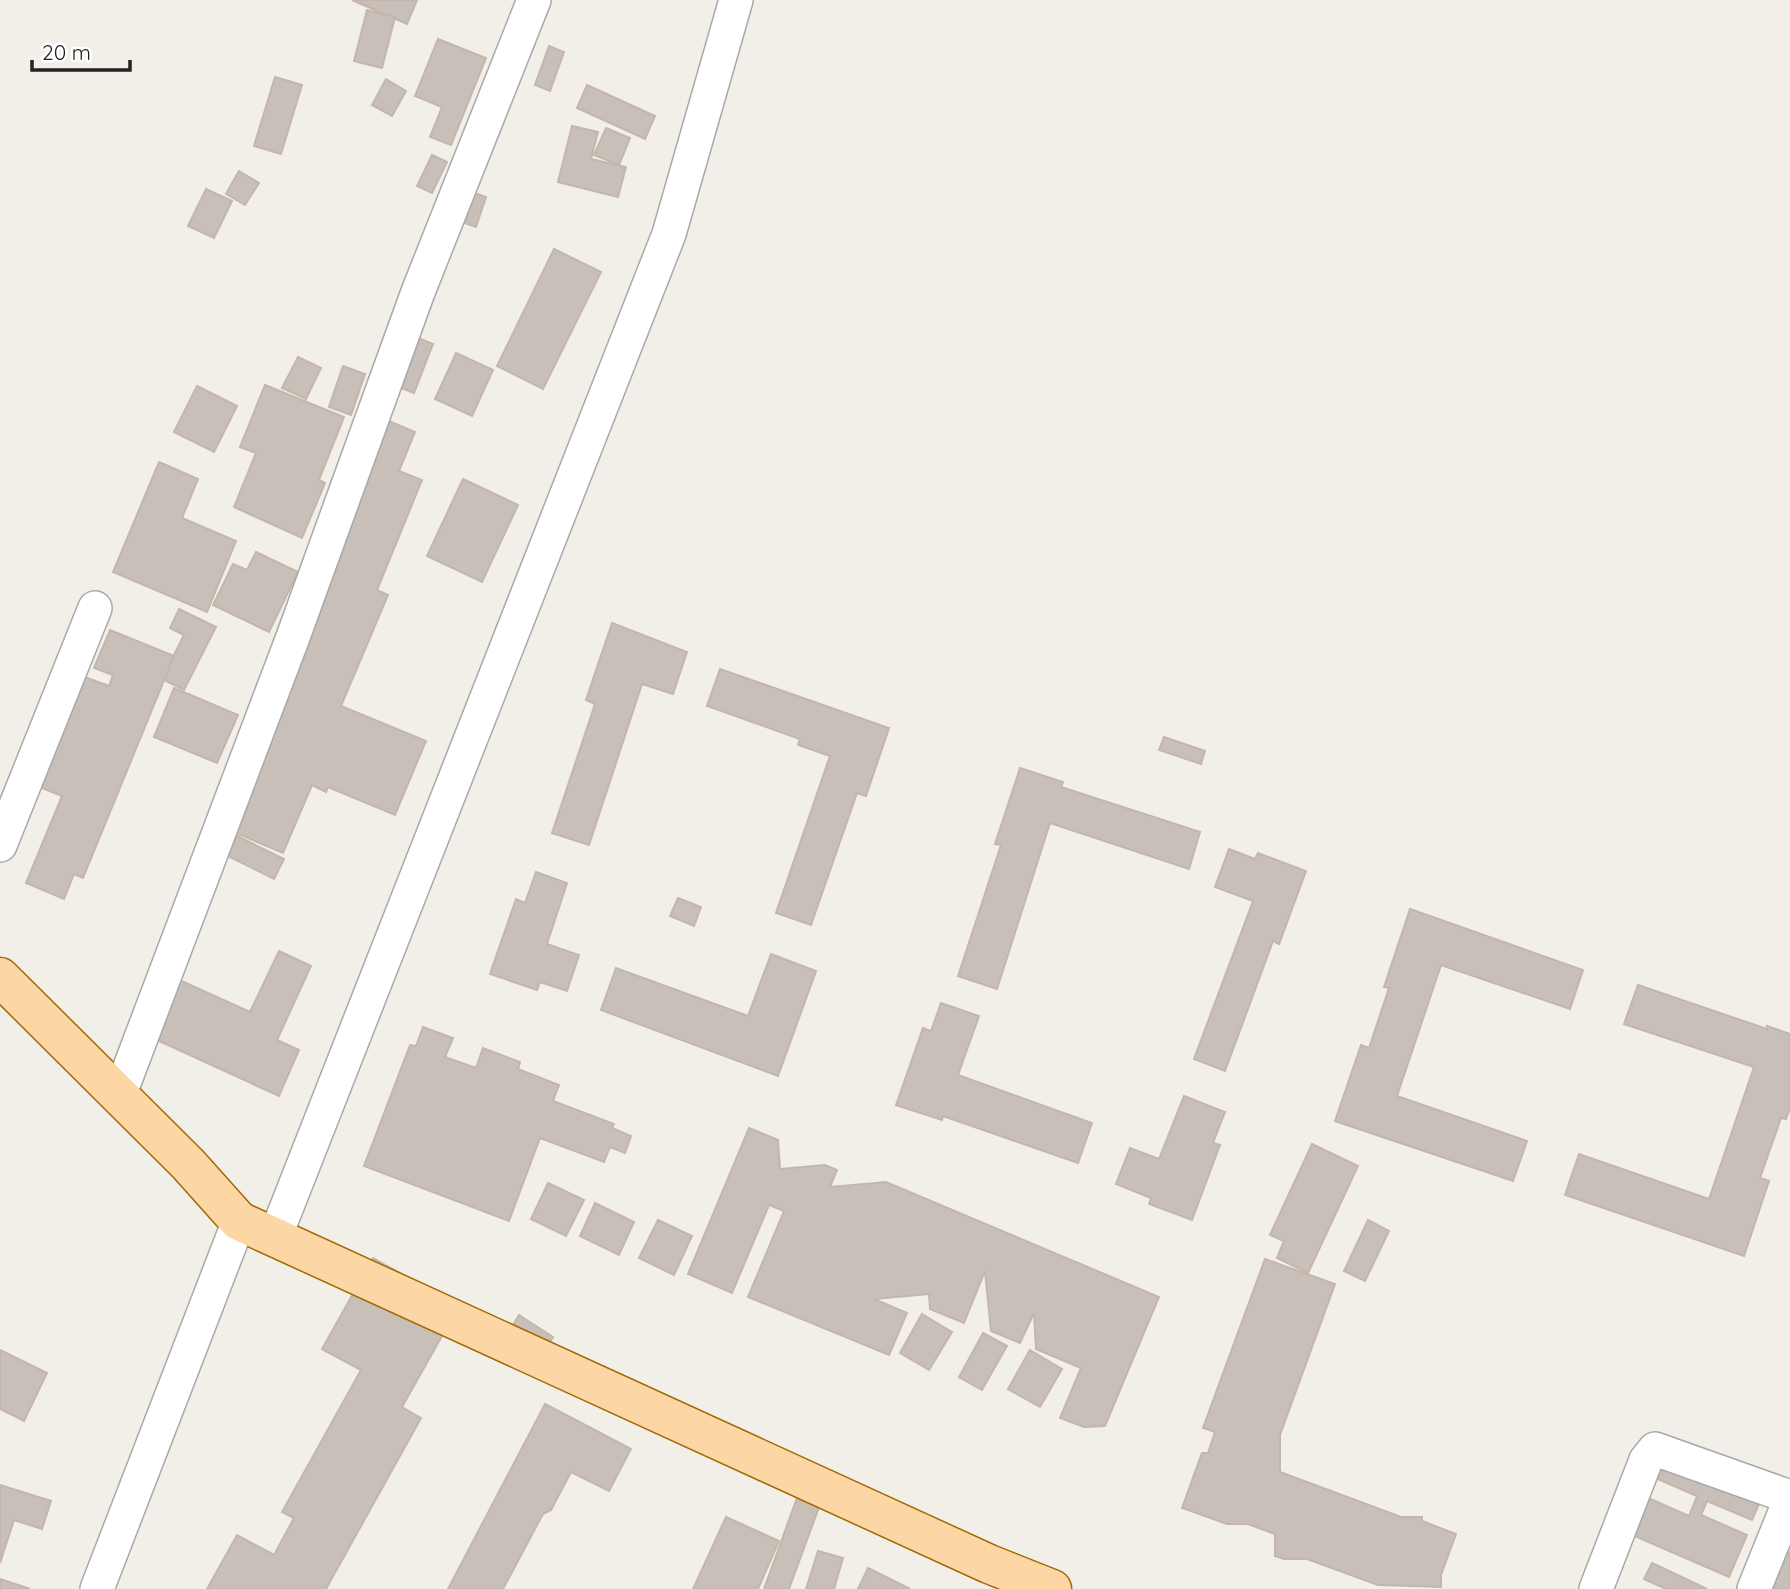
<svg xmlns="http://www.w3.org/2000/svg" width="1790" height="1589" viewBox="0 0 1790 1589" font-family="Quicksand,sans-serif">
<rect width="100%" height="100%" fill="#f2efe9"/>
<g fill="#c7bfb8" stroke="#c4b6ab" stroke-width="2">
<polygon points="352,0 417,0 407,24"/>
<polygon points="367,10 395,17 382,68 354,61"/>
<polygon points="438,39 486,58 451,145 430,137 442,107 415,96"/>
<polygon points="549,46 564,52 550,91 535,85"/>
<polygon points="275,77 302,85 281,154 254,146"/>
<polygon points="386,79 406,91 392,116 372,105"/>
<polygon points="587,85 655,116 645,139 577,108"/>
<polygon points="572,126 598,132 591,159 626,167 618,197 558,182"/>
<polygon points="606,128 630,138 619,165 594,155"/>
<polygon points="432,155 447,162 432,193 417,186"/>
<polygon points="239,171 259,183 245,205 226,194"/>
<polygon points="461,188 486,197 476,227 450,218"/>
<polygon points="206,189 232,201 214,238 188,226"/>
<polygon points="554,249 601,272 543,389 497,366"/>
<polygon points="411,335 433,344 414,393 391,384"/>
<polygon points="456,353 493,370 472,416 435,399"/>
<polygon points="298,357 321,368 306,399 282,388"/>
<polygon points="343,366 365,374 351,415 329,407"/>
<polygon points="265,385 344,417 319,480 325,483 302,538 234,507 256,453 240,447"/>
<polygon points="197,386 237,406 214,452 174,432"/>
<polygon points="384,419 415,432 399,471 422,480 377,590 388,595 341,706 426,741 395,815 328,787 326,792 312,785 283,853 222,827"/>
<polygon points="159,462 198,479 182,518 236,541 207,612 113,572"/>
<polygon points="463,479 518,505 482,582 427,556"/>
<polygon points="256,552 298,572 269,632 213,605 233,564 247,570"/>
<polygon points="179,609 216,627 184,690 162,679 184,635 170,628"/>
<polygon points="612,623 687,652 673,694 642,684 589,845 552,833 595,704 586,700"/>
<polygon points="110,630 174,656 83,878 74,874 64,899 26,883 62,796 37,786 82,676 109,686 113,675 94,668"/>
<polygon points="720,669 889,728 866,796 857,793 811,925 776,913 830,756 798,745 800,739 707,706"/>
<polygon points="174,688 238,715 217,763 154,737"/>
<polygon points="1164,737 1205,751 1201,764 1159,750"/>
<polygon points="1020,768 1063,782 1061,787 1200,832 1189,869 1050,823 997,989 958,976 1001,845 995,844"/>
<polygon points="225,830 284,859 274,879 216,850"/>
<polygon points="1229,849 1255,859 1258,853 1306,871 1279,944 1273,941 1225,1071 1194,1059 1253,901 1215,887"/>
<polygon points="536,872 567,883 547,944 579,955 567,991 540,982 537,990 490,974 516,899 525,903"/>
<polygon points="678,898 701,907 694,926 670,916"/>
<polygon points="1410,909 1583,970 1570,1009 1441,965 1397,1096 1527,1141 1513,1181 1335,1121 1361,1045 1369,1048 1389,988 1384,987"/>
<polygon points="279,951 311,966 277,1040 299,1050 279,1096 146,1035 173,977 250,1012"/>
<polygon points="771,954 816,971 778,1076 601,1010 616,968 748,1016"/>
<polygon points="1638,985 1767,1029 1767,1026 1790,1034 1790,1108 1786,1119 1781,1118 1760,1178 1769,1181 1744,1256 1565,1195 1579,1154 1709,1199 1754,1067 1624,1024"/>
<polygon points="941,1003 979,1016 958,1075 1092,1123 1078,1163 943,1116 942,1120 896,1105 923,1028 931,1031"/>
<polygon points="423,1027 453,1038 445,1057 476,1068 483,1048 520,1062 518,1069 559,1085 553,1101 614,1124 612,1128 631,1136 625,1153 610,1147 604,1162 540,1138 509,1221 364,1166 410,1045 416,1046"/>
<polygon points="1184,1096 1225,1112 1213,1143 1220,1145 1192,1220 1149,1204 1151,1198 1116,1184 1130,1148 1159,1159"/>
<polygon points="749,1128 778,1140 780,1169 825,1165 837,1170 830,1187 886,1182 1159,1297 1105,1426 1084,1427 1060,1418 1081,1368 1036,1349 1034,1313 1020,1343 991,1331 985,1271 964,1323 930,1309 929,1294 874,1299 907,1313 889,1355 748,1297 784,1211 769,1205 732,1293 688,1274"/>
<polygon points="1312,1144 1358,1166 1308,1273 1277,1258 1284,1241 1270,1235"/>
<polygon points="548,1183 584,1200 566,1236 531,1219"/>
<polygon points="595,1203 634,1222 619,1255 580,1236"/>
<polygon points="658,1220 692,1236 674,1275 639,1258"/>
<polygon points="1368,1220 1389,1231 1365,1281 1344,1271"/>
<polygon points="373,1258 459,1306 402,1407 421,1418 326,1589 207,1589 237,1535 274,1555 294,1518 282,1512 361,1370 322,1349"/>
<polygon points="1265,1259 1335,1284 1280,1435 1280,1472 1401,1517 1422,1517 1422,1521 1456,1534 1441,1575 1441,1587 1378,1585 1307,1559 1284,1559 1275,1556 1275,1534 1248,1524 1227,1524 1182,1508 1202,1453 1208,1453 1215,1432 1203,1428"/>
<polygon points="922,1314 952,1332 929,1370 900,1353"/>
<polygon points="519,1315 553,1337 543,1353 509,1332"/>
<polygon points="983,1333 1007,1346 982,1390 959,1377"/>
<polygon points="0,1350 47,1373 24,1421 0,1409"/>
<polygon points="1030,1350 1062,1369 1040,1407 1008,1389"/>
<polygon points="545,1404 631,1449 609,1491 571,1472 551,1510 543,1514 503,1589 448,1589"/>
<polygon points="1664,1452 1763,1495 1752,1520 1707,1501 1701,1515 1747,1535 1729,1577 1623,1531 1639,1494 1689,1516 1697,1496 1653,1477"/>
<polygon points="0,1485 51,1501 42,1529 14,1520 0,1563"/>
<polygon points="797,1498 819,1507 789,1589 764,1589"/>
<polygon points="726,1517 779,1541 758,1589 693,1589"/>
<polygon points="1778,1547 1790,1552 1790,1589 1760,1589"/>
<polygon points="818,1551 843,1558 834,1589 806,1589"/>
<polygon points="1652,1563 1707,1589 1666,1589 1644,1579"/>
<polygon points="868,1568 910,1589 858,1589"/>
<polygon points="0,1579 30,1589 0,1589"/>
</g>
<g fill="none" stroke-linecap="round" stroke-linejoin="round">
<defs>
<g id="minor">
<polyline points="0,845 95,608"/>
<polyline points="119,1096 293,637 418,292 534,0"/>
<polyline points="275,1237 669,234 736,0"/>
<polyline points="97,1589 239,1221"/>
<polyline points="1596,1589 1646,1460 1655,1449 1790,1497"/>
<polyline points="1754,1589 1790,1500"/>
</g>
<polyline id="major" points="0,977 188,1164 239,1221 989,1564 1052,1589"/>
</defs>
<use href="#minor" stroke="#a9a9a9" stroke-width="36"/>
<use href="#major" stroke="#a06b00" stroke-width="41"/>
<use href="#minor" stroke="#fff" stroke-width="33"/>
<use href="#major" stroke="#fcd6a4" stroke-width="38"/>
</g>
<path d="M32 60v10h98v-10" fill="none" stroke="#222222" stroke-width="3.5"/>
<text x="42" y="60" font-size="21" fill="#222222" stroke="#ffffff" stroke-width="5" paint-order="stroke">20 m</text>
</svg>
